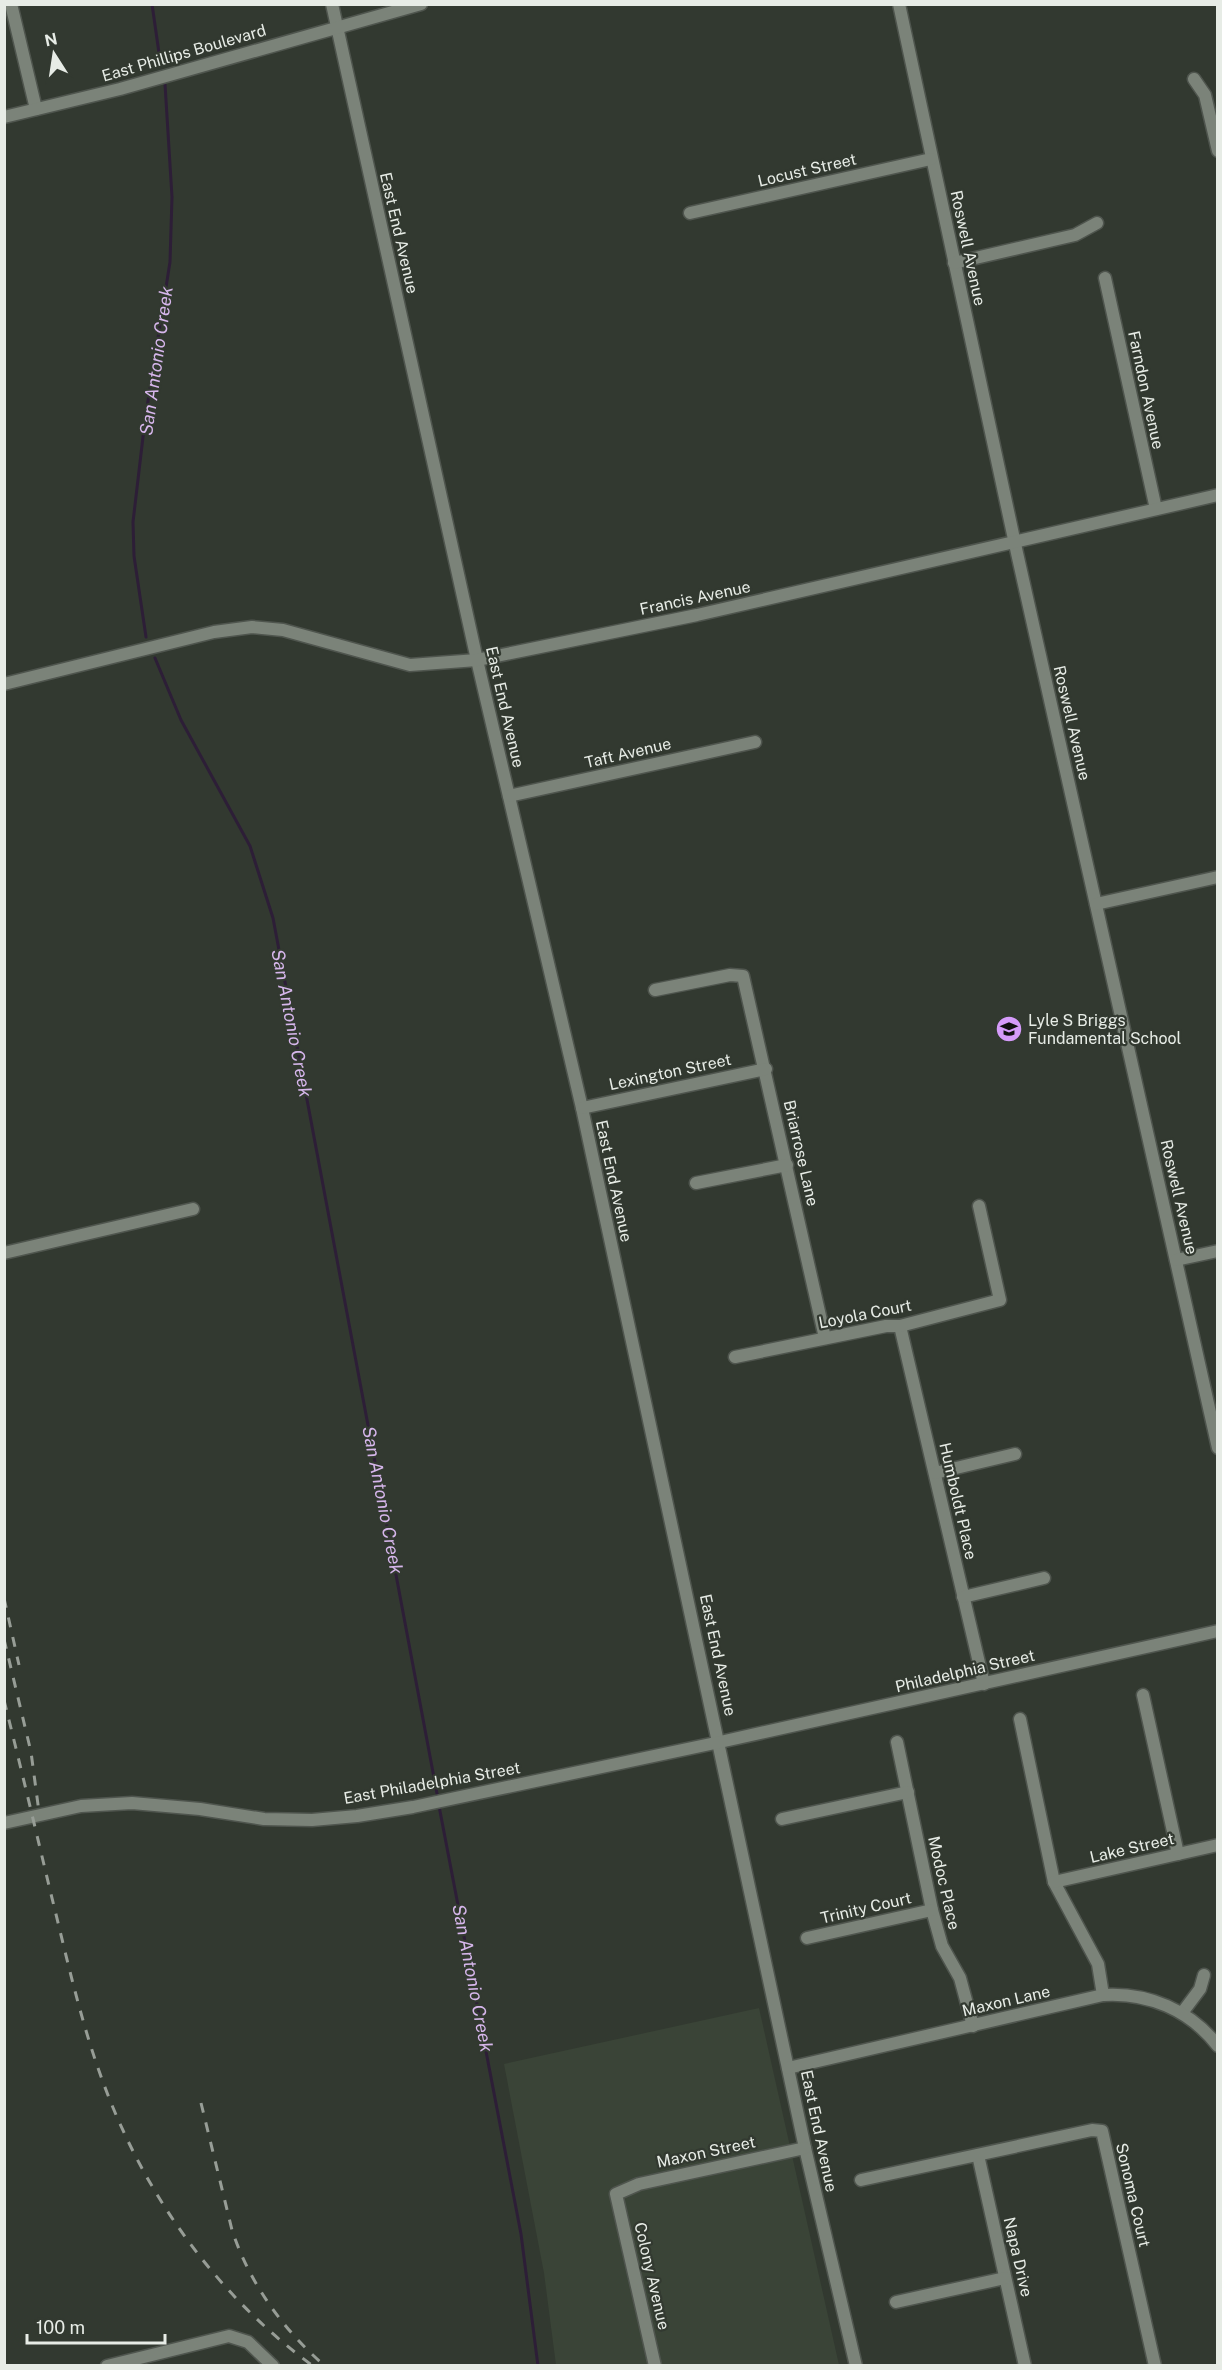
<svg xmlns="http://www.w3.org/2000/svg" width="1222" height="2370" viewBox="0 0 1222 2370" font-family="'Public Sans',sans-serif">
<rect width="100%" height="100%" fill="#323930"/>
<polygon fill="#3a4437" points="759,2008 839,2365 556,2365 544,2273 504,2064"/>
<g fill="none" stroke-linecap="round" stroke-linejoin="round">
<g stroke="#2d1e37" stroke-width="3">
<polyline points="152,4 160,60"/>
<polyline points="146,637 134,556 133,522 145,420 170,262 172,197 165,84"/>
<polyline points="155,658 181,720 250,846 273,918 438,1799"/>
<polyline points="439,1806 521,2234 538,2366"/>
</g>
<defs>
<g id="minor">
<polyline points="11,4 36,109"/>
<polyline points="332,4 477,660 582,1108 805,2148 856,2366"/>
<polyline points="899,4 1017,553 1218,1448"/>
<polyline points="1194,79 1205,95 1218,151"/>
<polyline points="4,117 120,89 421,4"/>
<polyline points="690,213 931,159"/>
<polyline points="954,263 1075,235 1097,223"/>
<polyline points="1105,278 1156,509"/>
<polyline points="4,684 214,632 252,627 283,630 410,665 477,660 697,615 1218,495"/>
<polyline points="509,796 755,742"/>
<polyline points="1096,904 1218,877"/>
<polyline points="655,990 730,975 743,976 825,1338"/>
<polyline points="582,1108 766,1069"/>
<polyline points="696,1183 787,1165"/>
<polyline points="4,1253 193,1209"/>
<polyline points="1176,1260 1218,1251"/>
<polyline points="900,1326 984,1684"/>
<polyline points="735,1357 886,1326 900,1326 1000,1300 979,1206"/>
<polyline points="935,1473 1015,1454"/>
<polyline points="963,1597 1044,1578"/>
<polyline points="1143,1695 1178,1854"/>
<polyline points="1020,1719 1054,1882 1098,1964 1103,1995"/>
<polyline points="897,1742 932,1910 942,1946 960,1978 973,2026"/>
<polyline points="782,1819 908,1792"/>
<polyline points="4,1823 81,1806 132,1803 200,1809 264,1819 312,1820 357,1816 413,1807 720,1742 1218,1631"/>
<polyline points="1054,1882 1218,1845"/>
<polyline points="807,1938 932,1910"/>
<polyline points="1182,2013 1200,1989 1204,1975"/>
<path d="M788,2068L1103,1995C1148,1992 1190,2010 1218,2046"/>
<polyline points="978,2155 1025,2366"/>
<polyline points="861,2180 1092,2130 1102,2131 1155,2366"/>
<polyline points="896,2302 1005,2278"/>
<polyline points="107,2366 229,2336 248,2342 273,2366"/>
<polyline points="655,2366 616,2194 639,2184 805,2148"/>
</g>
</defs>
<use href="#minor" stroke="#4f554e" stroke-width="15"/>
<use href="#minor" stroke="#7b8379" stroke-width="12"/>
<g stroke="#979d96" stroke-width="3" stroke-dasharray="10 10" stroke-linecap="butt">
<polyline points="4,1598 19,1665"/>
<polyline points="4,1639 31,1752 39,1812"/>
<path d="M4,1700C20,1764 35,1827 50,1890C66,1954 80,2020 103,2082C144,2194 216,2295 313,2366"/>
<path d="M201,2103L232,2230C249,2282 283,2330 325,2366"/>
</g>
</g>
<defs>
<symbol id="school-disc" viewBox="-11 -11 22 22"><circle r="9.5" fill="#d59bfa" stroke="#323930"/><path d="M0-5L7-2L0 1L-7-2ZM-4 1L0 2.5L4 1V4Q0 6-4 4Z" fill="#111"/></symbol>
</defs>
<g fill-rule="evenodd">
<use href="#school-disc" x="994" y="1014" width="30" height="30"/>
</g>
<g text-anchor="middle" dominant-baseline="central" stroke-width="4.5" stroke-linejoin="round" paint-order="stroke">
<g font-size="16" fill="#e7ece6" stroke="#323930">
<text transform="translate(184 53) rotate(-16)">East Phillips Boulevard</text>
<text transform="translate(807 170) rotate(-13)">Locust Street</text>
<text transform="translate(399 233) rotate(77)">East End Avenue</text>
<text transform="translate(968 248) rotate(78)">Roswell Avenue</text>
<text transform="translate(1146 390) rotate(78)">Farndon Avenue</text>
<text transform="translate(695 598) rotate(-12)">Francis Avenue</text>
<text transform="translate(505 707) rotate(77)">East End Avenue</text>
<text transform="translate(1072 723) rotate(77)">Roswell Avenue</text>
<text transform="translate(628 753) rotate(-13)">Taft Avenue</text>
<text transform="translate(670 1072) rotate(-12)">Lexington Street</text>
<text transform="translate(801 1153) rotate(77)">Briarrose Lane</text>
<text transform="translate(614 1181) rotate(78)">East End Avenue</text>
<text transform="translate(1179 1197) rotate(77)">Roswell Avenue</text>
<text transform="translate(865 1314) rotate(-11)">Loyola Court</text>
<text transform="translate(958 1501) rotate(77)">Humboldt Place</text>
<text transform="translate(718 1655) rotate(78)">East End Avenue</text>
<text transform="translate(965 1671) rotate(-13)">Philadelphia Street</text>
<text transform="translate(432 1783) rotate(-10)">East Philadelphia Street</text>
<text transform="translate(1132 1848) rotate(-13)">Lake Street</text>
<text transform="translate(944 1883) rotate(77)">Modoc Place</text>
<text transform="translate(866 1908) rotate(-13)">Trinity Court</text>
<text transform="translate(1006 2001) rotate(-13)">Maxon Lane</text>
<text transform="translate(819 2131) rotate(78)">East End Avenue</text>
<text transform="translate(706 2152) rotate(-12)">Maxon Street</text>
<text transform="translate(1133 2195) rotate(77)">Sonoma Court</text>
<text transform="translate(1018 2257) rotate(77)">Napa Drive</text>
<text transform="translate(652 2276) rotate(77)">Colony Avenue</text>
</g>
<g font-size="16" fill="#e7ece6" stroke="#323930" text-anchor="start">
<text x="1028" y="1020">Lyle S Briggs<tspan x="1028" dy="18">Fundamental School</tspan></text>
</g>
<g font-size="18" font-style="italic" fill="#d6b6eb" stroke="#323930">
<text transform="translate(156 361) rotate(-82)">San Antonio Creek</text>
<text transform="translate(292 1023) rotate(79)">San Antonio Creek</text>
<text transform="translate(383 1500) rotate(79)">San Antonio Creek</text>
<text transform="translate(473 1978) rotate(79)">San Antonio Creek</text>
</g>
</g>
<rect width="1222" height="2370" fill="none" stroke="#e7ece6" stroke-width="12"/>
<g transform="translate(54 54) rotate(348)" stroke="#323930" stroke-width="4.5" paint-order="stroke">
<path d="M0-4.5L10 22L0 15L-10 22Z" fill="#e7ece6"/>
<text y="-9" font-size="16" font-weight="bold" text-anchor="middle" fill="#e7ece6">N</text>
</g>
<path d="M27 2334v9h138v-9" fill="none" stroke="#e7ece6" stroke-width="3"/>
<text x="36" y="2334" font-size="18" fill="#e7ece6" stroke="#323930" stroke-width="4.5" paint-order="stroke">100 m</text>
</svg>
